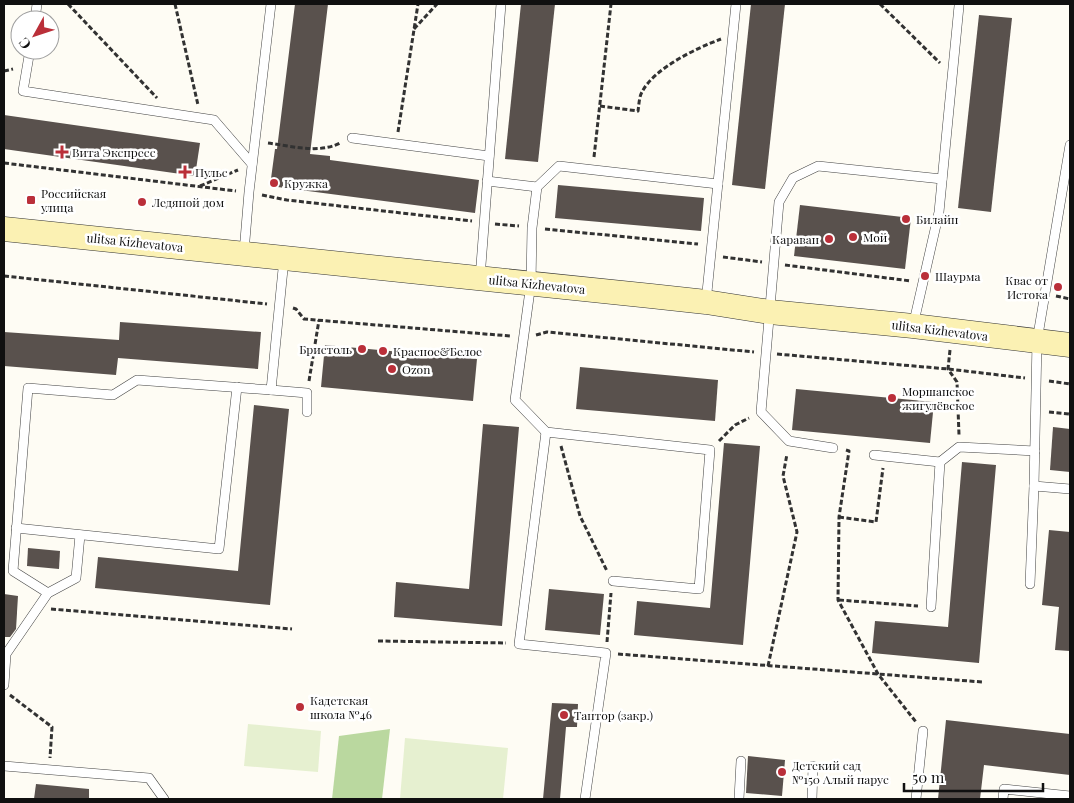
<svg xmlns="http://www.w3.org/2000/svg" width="1074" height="803" viewBox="0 0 1074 803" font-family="'Playfair Display',serif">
<rect width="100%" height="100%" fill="#fefcf4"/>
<polygon fill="#bad89f" points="390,729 382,799 332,799 339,736"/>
<g fill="#e6f0d0">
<polygon points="248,724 321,731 318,772 244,766"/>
<polygon points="405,738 508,748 503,799 400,799"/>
</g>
<g fill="#59514d">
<polygon points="295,4 328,4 310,154 330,156 330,160 479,180 475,213 270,186 275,149 277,149"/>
<polygon points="521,4 555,4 538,162 505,159"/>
<polygon points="751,4 785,4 765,189 732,185"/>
<polygon points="979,15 1012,18 991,212 958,208"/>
<polygon points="4,115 200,143 195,176 4,149"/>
<polygon points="558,185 704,198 701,231 555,218"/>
<polygon points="800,205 911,218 905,269 794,256"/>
<polygon points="120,322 261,332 258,369 118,358 116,375 4,366 4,332 119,340"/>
<polygon points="325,345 477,359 473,401 321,387"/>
<polygon points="580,367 718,380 715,421 576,409"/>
<polygon points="796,389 934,402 930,443 792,430"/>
<polygon points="254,405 289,409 270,605 95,588 98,557 238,571"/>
<polygon points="483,424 519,427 502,626 394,617 396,582 469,589"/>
<polygon points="1053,427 1070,429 1070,472 1050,470"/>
<polygon points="724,443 760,446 743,645 634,635 637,601 710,608"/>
<polygon points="962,462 996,465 979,663 872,653 875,621 948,627"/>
<polygon points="1049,530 1070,532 1070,651 1055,650 1059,607 1042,605"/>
<polygon points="28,548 60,551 59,569 27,566"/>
<polygon points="549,589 604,594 600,635 545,630"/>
<polygon points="4,594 18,596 16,629 10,637 4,637"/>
<polygon points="552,703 578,704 577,727 566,727 560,799 543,799"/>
<polygon points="946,720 1070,734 1070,775 984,765 980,799 938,799"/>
<polygon points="748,756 785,760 782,796 746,793"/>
<polygon points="36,784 89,789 89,799 34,799"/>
</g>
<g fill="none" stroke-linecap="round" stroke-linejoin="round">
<defs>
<g id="lane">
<polyline points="35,20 37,4"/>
<polyline points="30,50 23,91 214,120 252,164"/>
<polyline points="352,138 489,156"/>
<polyline points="487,181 537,187"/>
<polyline points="244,252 249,192 271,4"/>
<polyline points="480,278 501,4"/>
<polyline points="706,302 736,4"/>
<polyline points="913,326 939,212 959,6"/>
<polyline points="271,390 307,393 307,412"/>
<polyline points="546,432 519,644 606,653 585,799"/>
<polyline points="833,448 789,441 761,412 779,202 793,178 818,166 942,179"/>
<polyline points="874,455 940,462 959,447 1035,451"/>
<polyline points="1034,486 1070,489"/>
<polyline points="16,528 219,549 237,387"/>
<polyline points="613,581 699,589 710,450 546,432 515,400 531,283 532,228 537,187 559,166 718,184"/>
<polyline points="1030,584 1034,486 1037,341 1070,145"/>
<polyline points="48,593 76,578 80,535"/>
<polyline points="931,607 940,462"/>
<polyline points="4,685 6,654 48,593 13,571 28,388 113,395 137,380 271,390 284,259"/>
<polyline points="4,766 149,778 164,799"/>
<polyline points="739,799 741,761"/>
<polyline points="812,799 813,766"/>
<polyline points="916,799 923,731"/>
<polyline points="1003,799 1004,789 1070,796"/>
</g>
<polyline id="secondary" points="4,229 651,296 706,302 770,312 913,326 1070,345"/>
</defs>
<use href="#lane" stroke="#434343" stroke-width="10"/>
<use href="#secondary" stroke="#323232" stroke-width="25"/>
<g stroke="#323232" stroke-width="3" stroke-dasharray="5 2.5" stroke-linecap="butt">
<polyline points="68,4 157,98"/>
<polyline points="175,4 198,105"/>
<polyline points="880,4 940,63"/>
<polyline points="414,29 437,4"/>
<polyline points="4,71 13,69"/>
<path d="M600,106L638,111C639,105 639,97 642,92C654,68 697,48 721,39"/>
<polyline points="398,132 418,4"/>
<path d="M268,143C291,146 319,154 340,143"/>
<polyline points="594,157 611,4"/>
<polyline points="4,163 236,191"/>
<polyline points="200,186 238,170"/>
<polyline points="262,195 287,200 472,221"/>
<polyline points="495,224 519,226"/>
<polyline points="545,229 698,244"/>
<polyline points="723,257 762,262"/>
<polyline points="785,265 911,281"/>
<polyline points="4,276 267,304"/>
<polyline points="1056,296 1070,299"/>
<polyline points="293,308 296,309 304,319 510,336"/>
<polyline points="536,335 547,332 754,352"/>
<polyline points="950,350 948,369 957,382 959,435"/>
<polyline points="777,354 948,369 1025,378"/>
<polyline points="309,381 319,320"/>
<polyline points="1049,381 1070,384"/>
<polyline points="1049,412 1070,414"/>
<polyline points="719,441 735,425 749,418"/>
<polyline points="561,446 580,516 607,571"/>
<polyline points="846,450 849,451 839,517 838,600 878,674 916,722"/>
<polyline points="839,517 876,522 883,468"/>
<polyline points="839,600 918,606"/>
<polyline points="51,609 292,629"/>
<polyline points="378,641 506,643"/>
<polyline points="607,642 611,593"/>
<polyline points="618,654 982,682"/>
<polyline points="768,666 797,532 783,476 787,454"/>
<polyline points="10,695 52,727 50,758"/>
</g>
<use href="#lane" stroke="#fff" stroke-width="9"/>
<use href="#secondary" stroke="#fbf1b3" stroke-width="24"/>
</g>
<g fill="#ba2f39" stroke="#fff" stroke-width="2">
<path d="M59.5 144.5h5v5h5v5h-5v5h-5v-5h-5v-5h5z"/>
<path d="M182.5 164.5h5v5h5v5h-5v5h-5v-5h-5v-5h5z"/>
<circle cx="274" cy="183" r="5"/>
<rect x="26" y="195" width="10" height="10" rx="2.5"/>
<circle cx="142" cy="202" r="5"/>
<circle cx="906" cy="219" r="5"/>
<circle cx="853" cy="237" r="5"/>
<circle cx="829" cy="239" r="5"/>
<circle cx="925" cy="276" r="5"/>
<circle cx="1058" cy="287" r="5"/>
<circle cx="362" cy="349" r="5"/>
<circle cx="383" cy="351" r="5"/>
<circle cx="392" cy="369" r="5"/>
<circle cx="892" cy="398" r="5"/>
<circle cx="300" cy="707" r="5"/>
<circle cx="564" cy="715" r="5"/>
<circle cx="782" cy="772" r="5"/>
</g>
<g text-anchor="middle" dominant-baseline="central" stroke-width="5" stroke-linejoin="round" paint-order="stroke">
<g font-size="12" fill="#101010" stroke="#fff" text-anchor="start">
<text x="72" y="152">Вита Экспресс</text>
<text x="195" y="172">Пульс</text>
<text x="284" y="183">Кружка</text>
<text x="41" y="193">Российская<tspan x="41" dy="14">улица</tspan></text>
<text x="152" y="202">Ледяной дом</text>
<text x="916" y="219">Билайн</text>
<text x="863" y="237">Мой</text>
<text x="819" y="239" text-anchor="end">Караван</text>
<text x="935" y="276">Шаурма</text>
<text x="1048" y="280" text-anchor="end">Квас от<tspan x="1048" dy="14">Истока</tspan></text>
<text x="352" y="349" text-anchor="end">Бристоль</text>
<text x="393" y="351">Красное&amp;Белое</text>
<text x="402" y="369">Ozon</text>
<text x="902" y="391">Моршанское<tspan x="902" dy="14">жигулёвское</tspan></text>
<text x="310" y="700">Кадетская<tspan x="310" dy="14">школа №46</tspan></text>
<text x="574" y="715">Тантор (закр.)</text>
<text x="792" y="765">Детский сад<tspan x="792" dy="14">№150 Алый парус</tspan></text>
</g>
<g font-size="12" fill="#101010" stroke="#fff">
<text transform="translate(135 242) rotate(6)">ulitsa Kizhevatova</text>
<text transform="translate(537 284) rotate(6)">ulitsa Kizhevatova</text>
<text transform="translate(940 330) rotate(7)">ulitsa Kizhevatova</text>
</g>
</g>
<rect width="1074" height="803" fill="none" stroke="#101010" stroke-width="10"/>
<g transform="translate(35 35) rotate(230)"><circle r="24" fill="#ffffff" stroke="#9f9f9f"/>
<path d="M0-4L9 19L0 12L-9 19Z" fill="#ba2f39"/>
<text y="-8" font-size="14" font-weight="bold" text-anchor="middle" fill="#101010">С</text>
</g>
<path d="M904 783v8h139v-8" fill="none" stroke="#101010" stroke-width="2.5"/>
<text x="912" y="783" font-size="15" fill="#101010" stroke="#ffffff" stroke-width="4" paint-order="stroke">50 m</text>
</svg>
